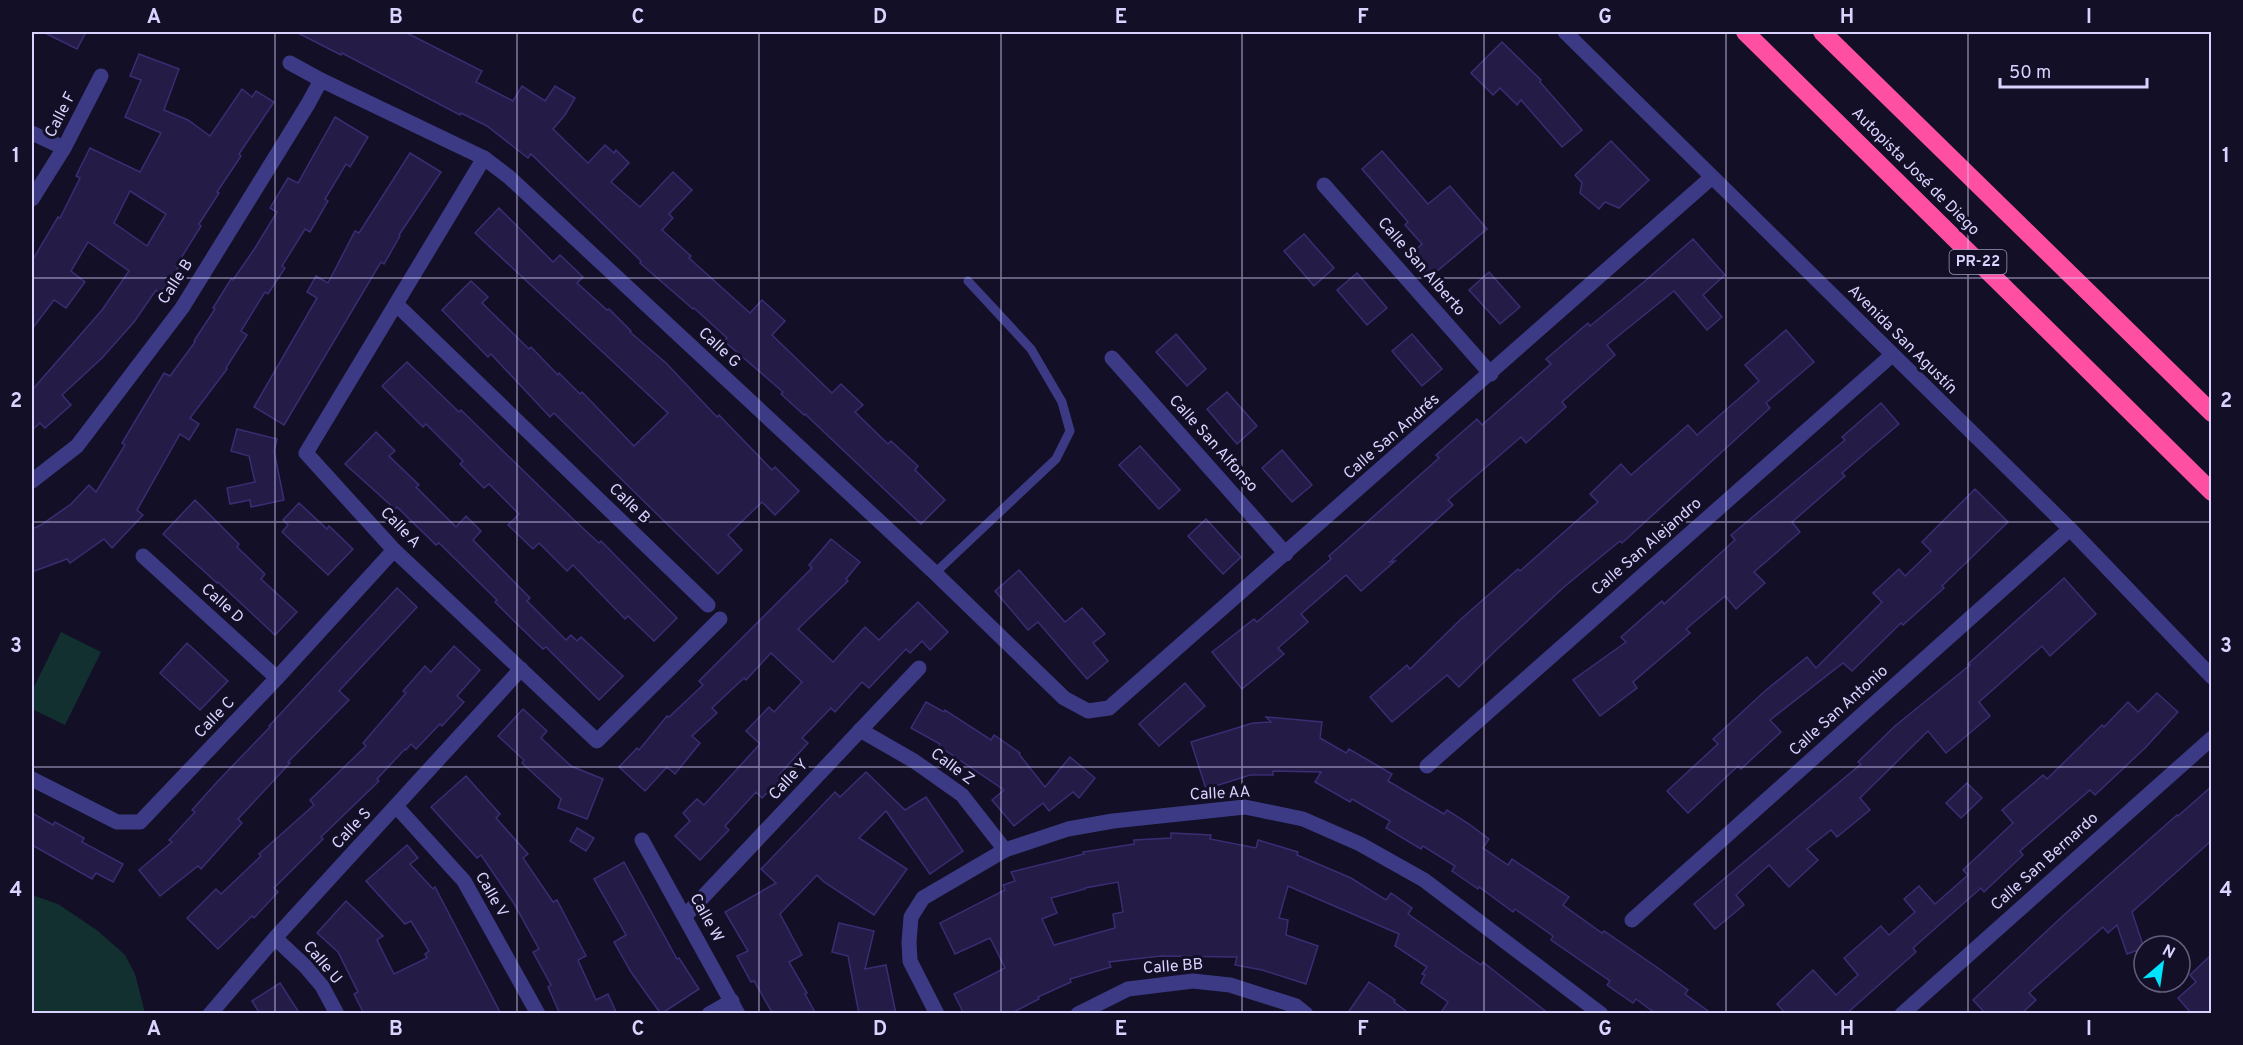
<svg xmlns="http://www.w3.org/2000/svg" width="2243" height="1045" viewBox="0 0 2243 1045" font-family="Overpass,sans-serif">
<rect width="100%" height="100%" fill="#130f26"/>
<g fill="#12302f">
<polygon points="61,632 101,652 65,725 32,709 32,691"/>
<polygon points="32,895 58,904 98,931 125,955 135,974 145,1013 32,1013"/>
</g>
<g fill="#241b47" stroke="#3b2d73" stroke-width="1.5" fill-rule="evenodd">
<polygon points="43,32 86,32 77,49"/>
<polygon points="296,32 405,32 482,71 476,82 513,101 522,86 545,101 555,86 575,98 565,115 553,129 588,163 605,145 614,153 616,150 629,163 611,182 640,207 673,172 692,190 669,214 673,218 662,230 691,256 689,258 750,313 762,300 785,321 772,335 832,393 841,384 863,405 855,412 888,444 891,441 918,466 915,470 945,500 921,524 805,414 804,415 781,394 783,392 724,341 727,338 694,308 693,309 640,263 641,261 531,154 528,158 487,126 461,113 460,115 342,53 341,55"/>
<polygon points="1502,42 1541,80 1540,82 1582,130 1562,147 1521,100 1517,105 1500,88 1493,95 1471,73"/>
<path d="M139,54L179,69L164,110L188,120L210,136L242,89L252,97L256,91L274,102L239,154L241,156L217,192L219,193L199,224L201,226L176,266L178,268L160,293L156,290L134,322L102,358L62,395L71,405L45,428L40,423L32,430V390L102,310L129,271L88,242L71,271L85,282L66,308L54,300L32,329V261L58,217L60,218L80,178L76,176L90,148L140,172L161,133L125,117L141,80L130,76ZM130,191L166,214L147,246L114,223Z"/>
<polygon points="335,117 368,137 350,167 346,164 325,199 328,201 310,232 305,229 282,266 285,268 268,294 265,292 241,331 247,335 226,368 227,369 190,418 199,424 189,440 180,434 137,510 143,515 112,548 104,539 70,563 67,559 32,572 32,529 41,525 71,504 89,485 96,492 125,445 122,443 164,373 170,376 195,342 194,341 215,309 213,308 231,279 233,280 255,248 277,212 270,208 288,178 298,183"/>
<polygon points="1611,141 1649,180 1619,208 1605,202 1599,209 1580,193 1582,183 1575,175"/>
<polygon points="1382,151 1428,204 1450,186 1487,229 1429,278 1410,255 1422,244 1405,225 1408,222 1362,169"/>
<polygon points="410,153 441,172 399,235 400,236 384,264 381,262 284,425 254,407 317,298 307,292 316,276 328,283 355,231 359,233"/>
<polygon points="499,208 553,262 560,255 583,277 577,283 607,310 609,309 631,331 630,332 666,363 717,417 719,415 772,470 775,467 799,491 775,515 762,502 728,535 742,550 718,574 554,413 550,417 491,354 488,357 442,310 471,281 488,297 482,303 529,349 531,347 558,375 559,373 580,394 582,392 634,446 668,413 475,233"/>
<polygon points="1304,234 1334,268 1314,286 1284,251"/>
<polygon points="1693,239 1725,275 1703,295 1722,317 1707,330 1674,291 1607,345 1615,355 1562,402 1566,407 1526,443 1521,437 1448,500 1453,505 1390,562 1395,561 1361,591 1346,575 1301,614 1308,622 1278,648 1284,654 1242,689 1212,652 1254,619 1257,622 1331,559 1329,556 1439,458 1436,455 1477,419 1482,425 1551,364 1546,359 1588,323 1590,326 1645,281"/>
<polygon points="1489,272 1520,307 1500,324 1469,290"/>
<polygon points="1357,273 1387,308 1367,325 1337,290"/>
<polygon points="1786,330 1814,362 1766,403 1770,408 1622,543 1620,541 1564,587 1494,652 1459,687 1447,675 1392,722 1370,697 1407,665 1410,669 1461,619 1518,569 1520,571 1598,502 1590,494 1621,464 1631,475 1688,425 1697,435 1759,381 1745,365"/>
<polygon points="1176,334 1206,369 1187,386 1156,352"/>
<polygon points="1412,334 1442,369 1422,386 1392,351"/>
<polygon points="407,362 459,412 461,410 574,520 599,543 601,541 677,618 654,641 628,616 625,619 573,565 567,571 539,543 533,549 508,525 519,514 489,484 484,488 460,464 463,461 426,424 423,427 382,386"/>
<polygon points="1227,392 1257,426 1237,444 1207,409"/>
<polygon points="1881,403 1899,424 1842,473 1845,476 1792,522 1800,532 1754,572 1765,583 1736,609 1725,596 1686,629 1690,633 1633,682 1637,688 1600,716 1573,680 1626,642 1621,637 1662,601 1664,604 1735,540 1731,535 1845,440 1842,437"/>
<polygon points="237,429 277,439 274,451 284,500 251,507 250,500 230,504 227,488 255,482 249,456 231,451"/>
<polygon points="376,432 395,451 389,456 419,485 416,487 456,527 466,516 481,531 473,540 530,598 527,601 566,640 571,635 577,641 581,637 623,676 599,700 546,647 543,649 518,625 495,602 497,600 439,543 436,545 397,507 395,509 345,464"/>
<polygon points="1140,446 1180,490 1159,509 1119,465"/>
<polygon points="1282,450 1312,485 1292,502 1262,468"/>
<polygon points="1975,489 2008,522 1942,586 1944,588 1903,625 1901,623 1852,671 1843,663 1770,720 1781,732 1741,769 1738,766 1688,813 1667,791 1718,744 1713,739 1766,690 1807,657 1816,668 1882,602 1873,593 1899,569 1905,576 1931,551 1922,542"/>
<polygon points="195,500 239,544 237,547 265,574 261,579 297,612 275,635 218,582 217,583 163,534"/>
<polygon points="299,503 327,529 329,526 353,549 328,575 282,532 288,525 283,520"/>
<polygon points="1206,519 1241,557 1223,574 1188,536"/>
<polygon points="831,539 860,562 846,579 848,581 798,629 833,662 865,627 879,640 918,602 948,632 930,650 922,641 910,653 906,649 869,688 862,682 835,712 831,708 802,738 808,743 779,775 782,778 762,798 756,792 725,826 729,830 700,860 675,836 690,821 683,813 697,799 704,805 760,744 746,731 769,707 774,712 802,682 771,653 746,680 744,678 712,708 717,713 692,736 700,743 675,774 667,767 645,791 619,767 637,748 639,750 667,716 669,717 703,685 699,681 812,568 809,565"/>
<polygon points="1019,570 1065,622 1082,608 1105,634 1093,643 1108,661 1087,679 1038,622 1028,630 995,591"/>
<polygon points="2064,578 2096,614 2050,656 2042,646 1979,702 1990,716 1946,753 1928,731 1860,798 1870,810 1837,837 1831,830 1807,849 1818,860 1789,887 1769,865 1736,895 1744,905 1715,929 1694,904 1861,764 1858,762 1895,726 1970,665 1968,664"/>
<polygon points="397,588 417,607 339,691 349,700 288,762 290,763 238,819 242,823 201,869 198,866 160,896 139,870 172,842 169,840 195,812 192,810 217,782 270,727 269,726"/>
<polygon points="187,643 228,681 200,710 160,673"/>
<polygon points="454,646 480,670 457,696 464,702 442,726 440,724 416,749 411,744 406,750 405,749 377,779 379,781 321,837 323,839 274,888 278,892 254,918 252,916 218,949 187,918 216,889 221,894 261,856 259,854 314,805 310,800 366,746 363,743 406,693 403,691 425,666 431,672"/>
<polygon points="1185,683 1205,706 1159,746 1139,724"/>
<polygon points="2157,693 2178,712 2146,747 2095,795 2090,790 2020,851 2023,855 1984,892 1981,888 1913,948 1916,952 1846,1014 1786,1014 1777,1004 1813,970 1836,995 1858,975 1844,958 1881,926 1889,935 1915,912 1904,899 1919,886 1935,904 1968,875 1963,870 2013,823 2002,810 2043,775 2047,779 2102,725 2104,727 2128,702 2138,712"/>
<polygon points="926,702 944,712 945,710 991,740 994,735 1020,753 1019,754 1045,787 1070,757 1095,778 1079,798 1073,792 1049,811 1043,803 1014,826 992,800 1004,790 939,746 940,744 911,728"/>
<polygon points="523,709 547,731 541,738 571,766 603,779 587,819 558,808 561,799 522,763 524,760 498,736"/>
<polygon points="1266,717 1322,722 1320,738 1346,753 1349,749 1392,774 1388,781 1444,814 1447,810 1469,824 1489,839 1483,848 1508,865 1512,859 1569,897 1563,905 1602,933 1604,931 1658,968 1688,990 1685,994 1712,1014 1655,1013 1636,999 1633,1003 1607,985 1610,981 1551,940 1553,936 1515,909 1513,912 1479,887 1478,889 1452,871 1455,866 1423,846 1421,849 1386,828 1390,821 1352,799 1350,802 1315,782 1321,772 1273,771 1273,775 1250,775 1206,789 1191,742 1253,723 1271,722"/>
<polygon points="866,772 905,810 926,797 963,851 930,874 886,811 859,838 907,869 874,915 824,882 817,875 780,914 802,955 789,962 807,993 805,994 816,1014 773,1014 754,981 751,982 737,956 748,951 725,912 776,883 761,869 835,792 840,797"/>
<polygon points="466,776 500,814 496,818 528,854 523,858 553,902 557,900 586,956 578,960 596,1000 608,994 617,1014 560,1014 548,987 551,985 533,952 539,949 513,902 481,855 477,858 431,807"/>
<polygon points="1967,783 1982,798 1961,818 1946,803"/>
<polygon points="2211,787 2211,841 2132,912 2144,948 2127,954 2117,925 2108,933 2103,927 2029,993 2036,1000 2021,1014 1986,1014 1973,1000 2065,914 2177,815 2178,816"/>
<polygon points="32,813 53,825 55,822 84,838 82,842 123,864 113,882 96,873 92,879 32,845"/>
<polygon points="577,828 594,838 586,851 570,841"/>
<path d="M1171,833L1211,835L1210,839L1256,848L1258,840L1298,852L1297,855L1351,878L1386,900L1391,893L1412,908L1408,914L1481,965L1483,962L1549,1014H1440L1448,1002L1421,983L1425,975L1422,974L1427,967L1395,946L1399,934L1288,886L1279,918L1288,920L1286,935L1318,946L1306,984L1262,970L1235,965L1237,957L1161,956L1109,962L1111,967L1070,979L1071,982L1038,997L1039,999L1010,1014H964L954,994L1005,968L990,938L955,954L940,923L1005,890L1003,885L1015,881L1011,872L1084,854L1083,852L1134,844V840L1171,838ZM1118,882L1123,912L1113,914L1115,928L1054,945L1042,919L1057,913L1051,898L1085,889V888Z"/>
<polygon points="407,845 418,858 410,864 433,889 435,887 501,1014 364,1014 354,994 358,992 338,952 317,933 346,901 383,936 377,940 394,974 427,958 425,954 429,951 411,921 405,924 366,881"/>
<polygon points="624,862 677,959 679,958 699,989 661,1014 631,972 614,942 626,935 594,879"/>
<polygon points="839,923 874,931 865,969 886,965 896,1014 859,1014 848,956 832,952"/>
<polygon points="2211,955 2211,1014 2192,1014 2178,998 2196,982 2190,975"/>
<polygon points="1369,982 1395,1000 1394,1002 1410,1014 1347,1014"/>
<polygon points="280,983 300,1014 260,1014 252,1001"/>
</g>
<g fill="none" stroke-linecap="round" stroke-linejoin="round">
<polyline stroke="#3d3a85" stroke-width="9" points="935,573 1056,459 1070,431 1062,402 1031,349 968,281"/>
<g stroke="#3d3a85" stroke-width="15">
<polyline points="1565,32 2070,529 2212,677"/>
<polyline points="290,63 321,80 484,158 509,177 935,573 1064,698 1088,711 1109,708 1712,177"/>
<polyline points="32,133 64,148"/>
<polyline points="484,158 306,453 394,550 597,741 720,619"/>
<polyline points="1324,185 1491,374"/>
<polyline points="32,199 64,148 101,76"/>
<polyline points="396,304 708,605"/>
<polyline points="1112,358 1286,554"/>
<polyline points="32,481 77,446 182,308 308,104 321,80"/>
<polyline points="143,556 277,678"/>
<polyline points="860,730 914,761 962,795 1005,850"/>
<polyline points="1427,766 1892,355"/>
<polyline points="32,779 117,822 140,822 277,678 394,550"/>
<polyline points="396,806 464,881 538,1014"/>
<polyline points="642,840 738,1014"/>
<polyline points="685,916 919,668"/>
<polyline points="1632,920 2070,529"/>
<polyline points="275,938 305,966 322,986 337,1014"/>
<polyline points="210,1014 275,938 521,669"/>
<polyline points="709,1014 732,1001"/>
<polyline points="937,1014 910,961 909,942 911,917 923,898 1005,850 1068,829 1113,821 1245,807 1303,819 1360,844 1424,880 1601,1014"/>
<polyline points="1078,1014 1128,989 1193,981 1230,985 1296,1006 1306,1014"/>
<polyline points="1902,1014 2212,738"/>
</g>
<g stroke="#ff4fa3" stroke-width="18">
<polyline points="1745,32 2212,492"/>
<polyline points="1822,32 2212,413"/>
</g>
</g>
<path fill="none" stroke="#d9d4ff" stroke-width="1.5" stroke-opacity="0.55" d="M275,32V1014M517,32V1014M759,32V1014M1001,32V1014M1242,32V1014M1484,32V1014M1726,32V1014M1968,32V1014M32,278H2212M32,522H2212M32,767H2212"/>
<g text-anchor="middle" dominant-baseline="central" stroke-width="6" stroke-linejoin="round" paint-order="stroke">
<rect fill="#130f26" stroke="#9e99be" stroke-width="1.5" x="1949.5" y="250" width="57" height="24" rx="4.5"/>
<g font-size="15" font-weight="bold" fill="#d9d4ff">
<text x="1978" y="262">PR-22</text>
</g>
<g font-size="16" fill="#d9d4ff" stroke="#130f26">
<text transform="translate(61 115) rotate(-63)">Calle F</text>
<text transform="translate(1915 172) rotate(45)">Autopista José de Diego</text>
<text transform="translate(1421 267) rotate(49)">Calle San Alberto</text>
<text transform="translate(176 282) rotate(-57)">Calle B</text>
<text transform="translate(1902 340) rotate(45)">Avenida San Agustín</text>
<text transform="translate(719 348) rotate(43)">Calle G</text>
<text transform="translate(1392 437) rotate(-41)">Calle San Andrés</text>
<text transform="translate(1213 444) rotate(48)">Calle San Alfonso</text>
<text transform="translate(629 504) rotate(44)">Calle B</text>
<text transform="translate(400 528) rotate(46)">Calle A</text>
<text transform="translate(1647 547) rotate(-41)">Calle San Alejandro</text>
<text transform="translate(222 604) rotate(42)">Calle D</text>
<text transform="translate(1839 711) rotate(-42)">Calle San Antonio</text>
<text transform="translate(215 718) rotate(-46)">Calle C</text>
<text transform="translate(952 767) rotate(37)">Calle Z</text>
<text transform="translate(789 780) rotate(-47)">Calle Y</text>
<text transform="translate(1220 794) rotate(-3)">Calle AA</text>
<text transform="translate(352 829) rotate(-47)">Calle S</text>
<text transform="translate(2045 862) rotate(-42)">Calle San Bernardo</text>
<text transform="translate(491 895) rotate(60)">Calle V</text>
<text transform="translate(706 918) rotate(61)">Calle W</text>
<text transform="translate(322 963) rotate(50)">Calle U</text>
<text transform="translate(1173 967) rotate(-4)">Calle BB</text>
</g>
</g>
<rect width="2243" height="1045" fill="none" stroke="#130f26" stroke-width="66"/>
<g transform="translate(2162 964) rotate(29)"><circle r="28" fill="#130f26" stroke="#625e7d" stroke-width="1.5"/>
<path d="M0-4.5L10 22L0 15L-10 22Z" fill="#00e5ff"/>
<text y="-9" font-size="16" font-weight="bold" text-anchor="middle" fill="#d9d4ff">N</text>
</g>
<path d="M2000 78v9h147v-9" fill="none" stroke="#d9d4ff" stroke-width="3"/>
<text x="2009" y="78" font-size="18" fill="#d9d4ff" stroke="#130f26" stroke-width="4.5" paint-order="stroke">50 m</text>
<rect x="33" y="33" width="2177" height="979" fill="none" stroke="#d9d4ff" stroke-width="2"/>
<g font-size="20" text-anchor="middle" font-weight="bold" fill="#d9d4ff">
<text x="154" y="23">A</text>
<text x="396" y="23">B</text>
<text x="638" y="23">C</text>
<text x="880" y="23">D</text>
<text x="1121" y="23">E</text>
<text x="1363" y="23">F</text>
<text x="1605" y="23">G</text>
<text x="1847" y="23">H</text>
<text x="2089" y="23">I</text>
<text x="16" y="162">1</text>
<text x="2226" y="162">1</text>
<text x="16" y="407">2</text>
<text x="2226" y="407">2</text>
<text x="16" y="652">3</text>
<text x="2226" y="652">3</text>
<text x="16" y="896">4</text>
<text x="2226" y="896">4</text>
<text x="154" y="1035">A</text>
<text x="396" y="1035">B</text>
<text x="638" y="1035">C</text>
<text x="880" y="1035">D</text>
<text x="1121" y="1035">E</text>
<text x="1363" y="1035">F</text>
<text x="1605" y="1035">G</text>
<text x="1847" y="1035">H</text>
<text x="2089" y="1035">I</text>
</g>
</svg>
